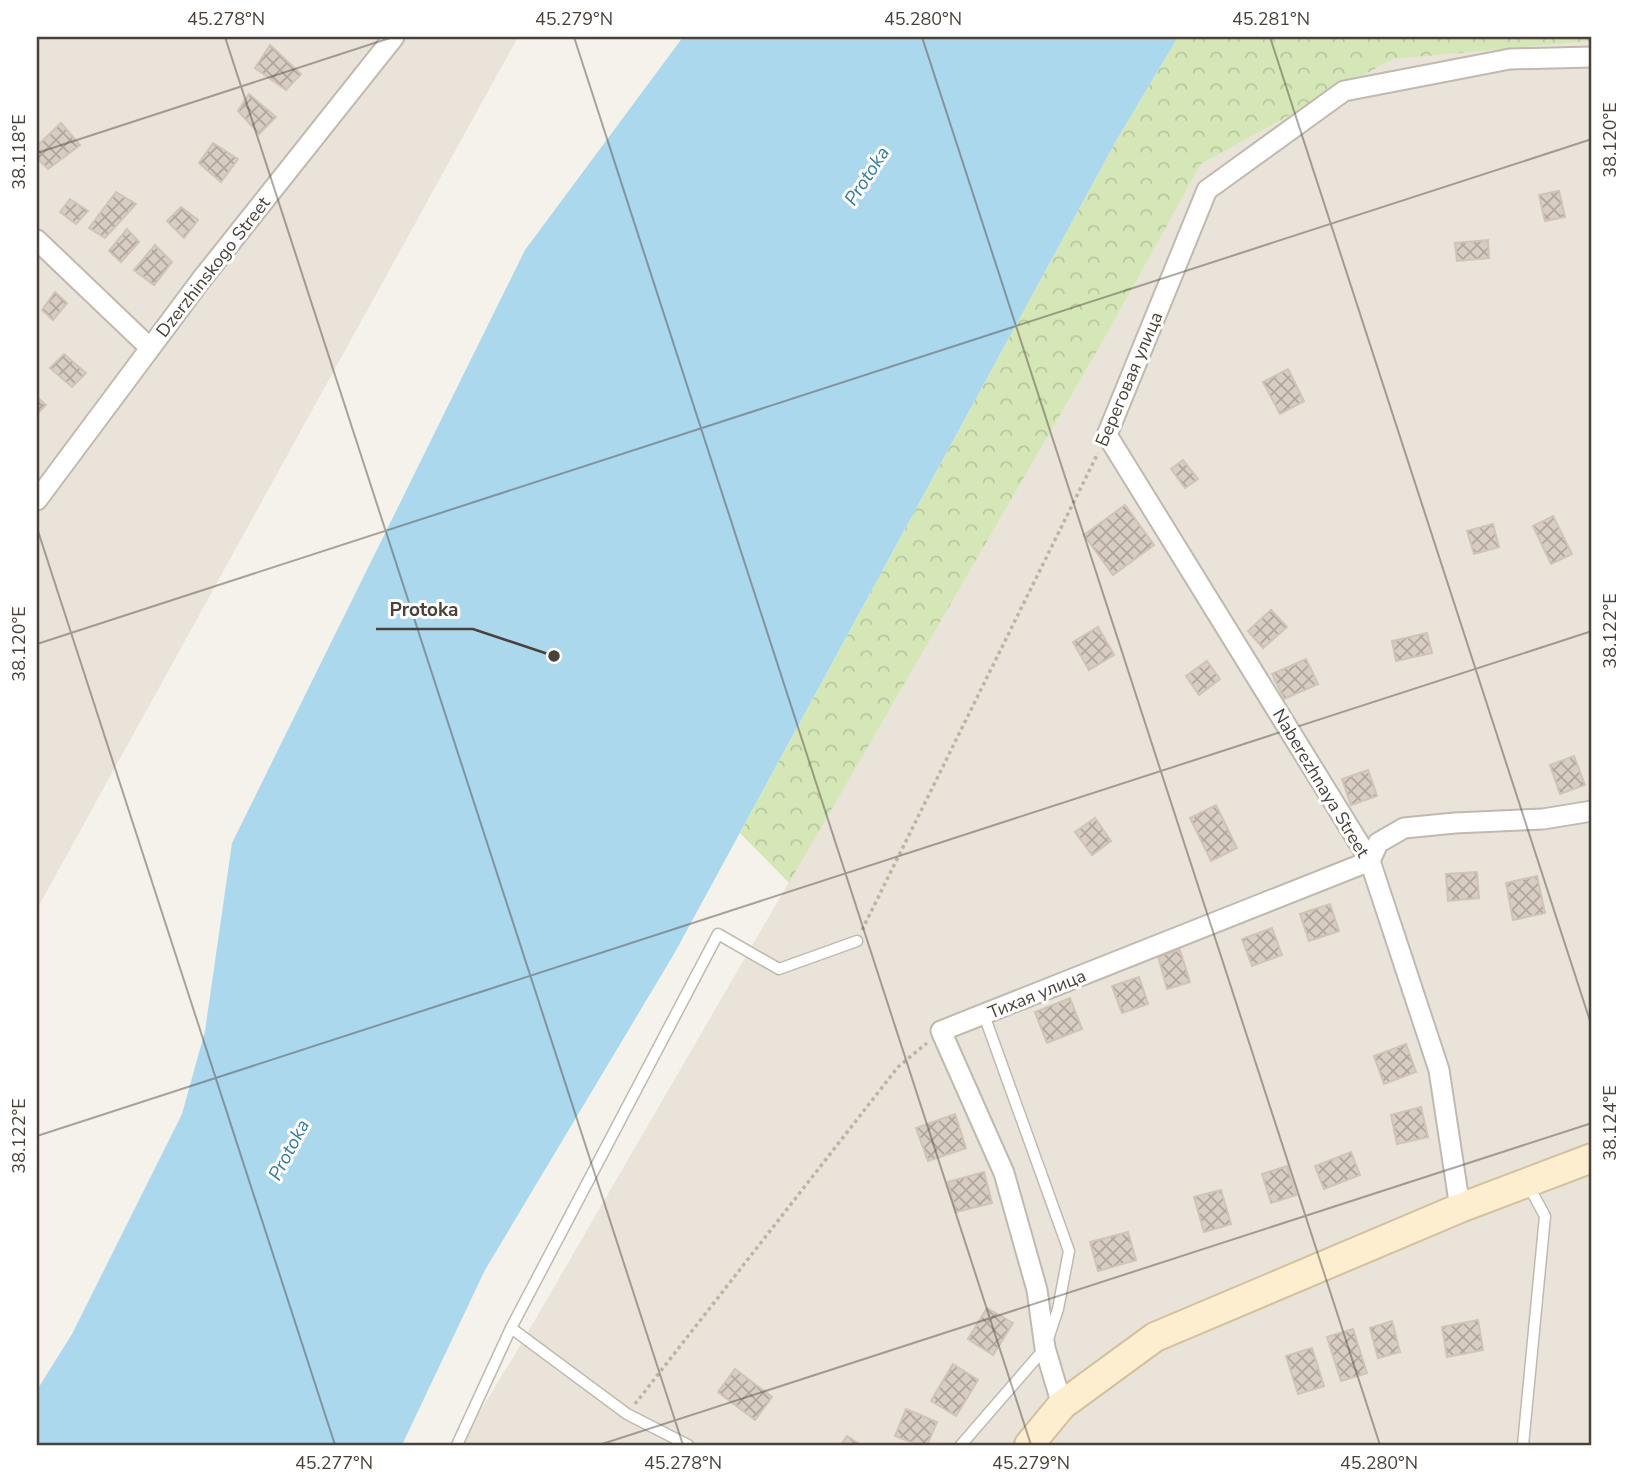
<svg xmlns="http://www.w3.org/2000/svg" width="1629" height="1482" viewBox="0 0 1629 1482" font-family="'Nunito Sans',sans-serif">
<defs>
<pattern id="forest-crowns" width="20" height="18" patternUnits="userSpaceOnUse" patternTransform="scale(1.75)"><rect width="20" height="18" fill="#d5e7b7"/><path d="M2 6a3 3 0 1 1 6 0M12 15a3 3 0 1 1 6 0" fill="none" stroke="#b8c79e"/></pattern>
<pattern id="building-cross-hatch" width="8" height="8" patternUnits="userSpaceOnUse" patternTransform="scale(1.75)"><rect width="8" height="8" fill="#d7cdc2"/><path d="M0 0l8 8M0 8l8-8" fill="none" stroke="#b0a89f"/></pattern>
</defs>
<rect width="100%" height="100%" fill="#f5f2ec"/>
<g fill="#e9e3da">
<polygon points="37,37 518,37 37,909"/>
<polygon points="1592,41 1592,1445 459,1445 514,1356 1107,334 1201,164 1393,59"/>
</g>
<polygon fill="url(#forest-crowns)" points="1178,37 1592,37 1592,41 1393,59 1201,164 1107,334 789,883 740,833 1116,141"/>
<polygon fill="#acd8ee" points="683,37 1178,37 1116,141 674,954 485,1270 402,1445 37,1445 37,1390 72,1334 182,1114 205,1031 232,843 525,250"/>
<g fill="url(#building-cross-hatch)" stroke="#d1c4b5" stroke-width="2">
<polygon points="270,45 301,74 286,90 255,68"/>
<polygon points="249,94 276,117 259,134 238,111"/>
<polygon points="61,123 80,145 48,169 37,158 37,146"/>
<polygon points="213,143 238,159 221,182 199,163"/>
<polygon points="1559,191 1565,217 1545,221 1539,195"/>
<polygon points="116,192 136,204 105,238 89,228"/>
<polygon points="70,199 88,211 76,224 60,212"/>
<polygon points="181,207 198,220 184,238 167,221"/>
<polygon points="127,229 139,242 121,262 109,251"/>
<polygon points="1488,240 1489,258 1457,261 1455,243"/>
<polygon points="155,245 172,262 154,285 134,270"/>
<polygon points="55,292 67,303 53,320 42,310"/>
<polygon points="64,354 86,373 72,387 50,368"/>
<polygon points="1288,369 1304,401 1280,414 1263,382"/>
<polygon points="37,397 46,405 37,414"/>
<polygon points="1183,460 1198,479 1185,488 1171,469"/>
<polygon points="1125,505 1154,545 1113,575 1084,535"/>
<polygon points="1553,516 1572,554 1551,564 1533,526"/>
<polygon points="1493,524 1499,547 1474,554 1467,531"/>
<polygon points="1271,610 1287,627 1263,648 1248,631"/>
<polygon points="1098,627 1114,655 1089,670 1073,642"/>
<polygon points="1427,633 1432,653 1396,661 1392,641"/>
<polygon points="1306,659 1318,684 1284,699 1272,674"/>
<polygon points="1207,661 1220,679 1199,695 1186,676"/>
<polygon points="1574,756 1585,785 1560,794 1550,765"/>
<polygon points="1368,770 1377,796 1351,805 1342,779"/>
<polygon points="1216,805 1237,848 1211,861 1190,818"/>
<polygon points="1095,818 1111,841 1092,855 1075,832"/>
<polygon points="1477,872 1479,898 1448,901 1446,874"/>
<polygon points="1537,876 1545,913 1513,920 1506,883"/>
<polygon points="1330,904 1339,931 1309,941 1300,914"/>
<polygon points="1272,928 1282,955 1252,966 1242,939"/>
<polygon points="1180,950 1190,982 1167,989 1158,956"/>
<polygon points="1139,977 1148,1004 1122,1013 1112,986"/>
<polygon points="1070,998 1082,1029 1047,1043 1035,1012"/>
<polygon points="1406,1044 1416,1072 1384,1084 1374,1056"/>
<polygon points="1421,1107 1428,1137 1397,1144 1391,1115"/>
<polygon points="955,1114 966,1148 928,1161 916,1128"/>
<polygon points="1351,1152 1360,1175 1324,1189 1315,1166"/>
<polygon points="1287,1166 1296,1195 1271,1203 1262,1174"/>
<polygon points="984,1172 992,1203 956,1212 948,1182"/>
<polygon points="1221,1190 1231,1224 1204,1232 1194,1197"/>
<polygon points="1128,1232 1136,1260 1098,1271 1090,1242"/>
<polygon points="987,1308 1013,1323 993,1355 968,1339"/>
<polygon points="1478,1320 1483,1350 1447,1357 1442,1327"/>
<polygon points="1392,1321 1400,1352 1378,1358 1370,1328"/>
<polygon points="1353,1329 1367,1373 1341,1381 1327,1337"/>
<polygon points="1312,1348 1324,1386 1298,1394 1286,1356"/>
<polygon points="953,1364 978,1380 956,1416 931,1401"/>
<polygon points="735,1369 772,1397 755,1420 718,1392"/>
<polygon points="906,1409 937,1422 927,1445 918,1445 895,1436"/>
<polygon points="847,1436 861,1445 841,1445"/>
</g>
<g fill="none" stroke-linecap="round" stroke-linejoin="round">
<defs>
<g id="lane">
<polyline points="511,1328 627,1414 688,1445"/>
<polyline points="457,1445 511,1328 718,934 779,969 857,941"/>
<polyline points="961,1445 1045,1348 1058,1309 1069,1251 984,1015"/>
<polyline points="1523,1445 1545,1216 1527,1183"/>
</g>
<g id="street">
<polyline points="37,240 150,348"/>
<polyline points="37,500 201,280 394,37"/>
<polyline points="1460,1208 1439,1070 1370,861 1107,435 1207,190 1344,91 1510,59 1592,57"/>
<polyline points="1062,1405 1045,1348 1037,1290 1004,1173 941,1031 1370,861 1378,843 1404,828 1455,823 1543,819 1592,811"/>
</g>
<polyline id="secondary" points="1029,1445 1062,1405 1155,1337 1460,1208 1592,1158"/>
</defs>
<use href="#lane" stroke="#c1b9af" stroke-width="13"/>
<use href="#street" stroke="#c1b9af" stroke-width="23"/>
<use href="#secondary" stroke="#d3c19d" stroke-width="32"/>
<g stroke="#c2b3a0" stroke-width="3.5" stroke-dasharray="3.5 3.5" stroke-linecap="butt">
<polyline points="862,930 1098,453"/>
<polyline points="635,1404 898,1067 927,1043"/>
</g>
<use href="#lane" stroke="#fff" stroke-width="10"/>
<use href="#street" stroke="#fff" stroke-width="19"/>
<use href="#secondary" stroke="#fdeecf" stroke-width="28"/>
</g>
<path fill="none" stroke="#4a423a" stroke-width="2" stroke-opacity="0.45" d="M225,37L683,1445M574,37L1031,1445M922,37L1380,1445M1270,37L1592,1027M37,153L393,37M37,528L335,1445M37,644L1592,139M37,1136L1592,631M599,1445L1592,1123"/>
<g text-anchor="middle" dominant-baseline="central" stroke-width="6" stroke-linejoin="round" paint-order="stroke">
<g font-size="18" fill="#4a423a" stroke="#fff">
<text transform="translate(213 267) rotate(-52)">Dzerzhinskogo Street</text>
<text transform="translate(1129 379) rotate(-67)">Береговая улица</text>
<text transform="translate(1321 783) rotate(59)">Naberezhnaya Street</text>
<text transform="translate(1037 994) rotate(-22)">Тихая улица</text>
</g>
<g font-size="19" font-style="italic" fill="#327ca3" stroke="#fff">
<text transform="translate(867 176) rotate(-57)">Protoka</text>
<text transform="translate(289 1150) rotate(-62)">Protoka</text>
</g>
</g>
<path fill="none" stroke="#4a423a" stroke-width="2.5" d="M554 656L473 629H376"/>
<circle fill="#4a423a" stroke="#fff" stroke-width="2.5" cx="554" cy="656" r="7"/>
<g font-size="19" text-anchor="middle" font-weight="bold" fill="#4a423a" stroke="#fff" stroke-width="6" stroke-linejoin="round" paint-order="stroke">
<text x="424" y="616">Protoka</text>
</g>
<rect width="1629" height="1482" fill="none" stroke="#ffffff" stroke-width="77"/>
<rect x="38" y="38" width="1552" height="1406" fill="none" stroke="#4a423a" stroke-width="2.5"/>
<g font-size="18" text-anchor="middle" fill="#4a423a">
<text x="226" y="25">45.278°N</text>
<text x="574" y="25">45.279°N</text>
<text x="923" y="25">45.280°N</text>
<text x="1271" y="25">45.281°N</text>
<text transform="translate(1610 140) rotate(-90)" y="6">38.120°E</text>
<text transform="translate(19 152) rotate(-90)" y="6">38.118°E</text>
<text transform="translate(1610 631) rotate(-90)" y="6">38.122°E</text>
<text transform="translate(19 644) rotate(-90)" y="6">38.120°E</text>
<text transform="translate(1610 1123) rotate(-90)" y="6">38.124°E</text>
<text transform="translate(19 1136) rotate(-90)" y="6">38.122°E</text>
<text x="334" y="1469">45.277°N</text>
<text x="683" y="1469">45.278°N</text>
<text x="1031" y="1469">45.279°N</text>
<text x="1379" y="1469">45.280°N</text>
</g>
</svg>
